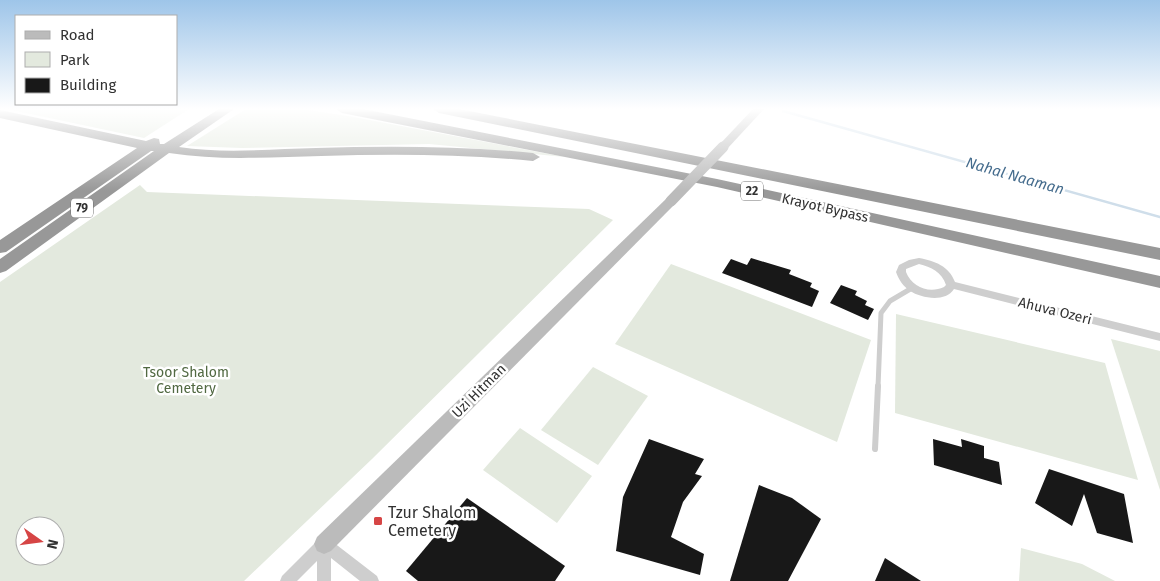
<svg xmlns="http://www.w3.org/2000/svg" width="1160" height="581" viewBox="0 0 1160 581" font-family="'Fira Sans',sans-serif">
<rect width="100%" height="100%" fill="#fff"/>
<g fill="#e3e9de" fill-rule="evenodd">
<polygon points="7,109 189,109 144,138"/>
<polygon points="246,109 301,109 348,116 565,157 429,144 242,148 187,146"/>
<path d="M140,185L147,192L589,209L613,220L372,459L244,581H0V282ZM25,526H55V556H25Z"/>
<polygon points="671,264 871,340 837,442 615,344"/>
<polygon points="896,314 1105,363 1138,480 895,413"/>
<polygon points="1111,339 1160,351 1160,490"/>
<polygon points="593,367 648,396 598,465 541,430"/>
<polygon points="520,428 592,476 557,523 483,470"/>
<polygon points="1021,548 1082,564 1115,581 1019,581"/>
</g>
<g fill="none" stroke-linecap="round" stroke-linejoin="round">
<polyline stroke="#cfdeea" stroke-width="2.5" points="783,111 1160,217"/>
</g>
<g fill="#181818">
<polygon points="751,258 791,270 789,274 812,283 810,287 819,291 812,307 722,273 731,259 747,265"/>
<polygon points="841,285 857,291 855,295 867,301 865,305 874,309 868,320 830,303"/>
<polygon points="649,439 704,459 695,474 702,476 683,502 671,537 704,554 700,575 616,551 623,497"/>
<polygon points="933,439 962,447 961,439 984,446 984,458 999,462 1002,485 934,465"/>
<polygon points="1049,469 1124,494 1133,543 1097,533 1084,494 1072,526 1035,503"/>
<polygon points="759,485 792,498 821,519 788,581 730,581"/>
<polygon points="467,498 565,566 555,581 418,581 406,571"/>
<polygon points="885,558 921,581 875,581"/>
</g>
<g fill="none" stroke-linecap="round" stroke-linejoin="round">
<polyline stroke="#cecece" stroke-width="5" points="878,387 881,313 890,301 912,288"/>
<polyline stroke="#cecece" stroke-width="6" points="875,449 878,386"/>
<g fill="#cecece" fill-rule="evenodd">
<path d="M919,258C935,261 949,266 955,282L1160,333V341L954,289C945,303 921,298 910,291C903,286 899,280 896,272L899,265L909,260ZM919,264C931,267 942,272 946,285L944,287C929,294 912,287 906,272V269Z"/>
<polygon points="324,537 329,539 377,576 379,581 360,581 331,558 331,581 317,581 317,561 297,581 280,581 282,576 319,539"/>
</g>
<g fill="#bbb" fill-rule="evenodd">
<polygon points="753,109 764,109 727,149 719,149 718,147 719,145"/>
<polygon points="671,197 675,198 677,201 675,204 331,551 324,554 317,551 314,544 317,537 667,198"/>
</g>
<g fill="#989898" fill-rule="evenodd">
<path d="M219,109H234L179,147C224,154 271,149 316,148C389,146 461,146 533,153L540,157L533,161C462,154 392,154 321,156C270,157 219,161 169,153L6,271L0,273V259L154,151H151L6,252L0,253V240L137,148L0,118V110L146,141L154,138L159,139L160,144H164Z"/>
<polygon points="336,109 363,109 717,179 1160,276 1160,288 717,187 342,113"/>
<polygon points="433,109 459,109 1160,248 1160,260 439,113"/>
</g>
<polyline stroke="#bbb" stroke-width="11" points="671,201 723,147"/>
</g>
<linearGradient id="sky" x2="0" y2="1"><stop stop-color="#9ec5e9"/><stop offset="0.57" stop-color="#fff"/><stop offset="1" stop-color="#fff" stop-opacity="0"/></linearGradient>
<rect width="1160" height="191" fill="url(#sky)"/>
<rect fill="#d64545" stroke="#fff" stroke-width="2" x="373" y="516" width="10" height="10" rx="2.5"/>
<g text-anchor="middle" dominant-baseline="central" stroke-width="5" stroke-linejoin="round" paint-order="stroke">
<g fill="#fff" stroke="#6f6f6f" stroke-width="1">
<rect x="741" y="181.5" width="22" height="19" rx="4"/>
<rect x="71" y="198.5" width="22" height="19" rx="4"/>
</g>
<g font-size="12" font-weight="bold" fill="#313131">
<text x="752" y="191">22</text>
<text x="82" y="208">79</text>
</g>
<g font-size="14" fill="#313131" stroke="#fff">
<text transform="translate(825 208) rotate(13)">Krayot Bypass</text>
<text transform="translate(1055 311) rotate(14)">Ahuva Ozeri</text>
<text transform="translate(479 391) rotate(-45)">Uzi Hitman</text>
</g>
<g font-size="14" fill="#516942" stroke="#fff">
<text x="186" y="372">Tsoor Shalom<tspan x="186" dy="16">Cemetery</tspan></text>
</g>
<g font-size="15" font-style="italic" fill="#456c8d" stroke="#fff">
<text transform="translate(1015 176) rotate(16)">Nahal Naaman</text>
</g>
<g font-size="16" fill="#313131" stroke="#fff" text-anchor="start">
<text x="388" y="512">Tzur Shalom<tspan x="388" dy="18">Cemetery</tspan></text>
</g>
</g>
<rect x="15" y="15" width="162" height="90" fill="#ffffff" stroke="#adadad"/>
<rect x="25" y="31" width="25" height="8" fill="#bbbbbb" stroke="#adadad"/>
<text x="60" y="40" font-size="15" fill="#313131">Road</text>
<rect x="25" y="52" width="25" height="15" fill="#e3e9de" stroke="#adadad"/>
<text x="60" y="65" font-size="15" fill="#313131">Park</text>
<rect x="25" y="78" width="25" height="15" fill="#181818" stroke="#adadad"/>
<text x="60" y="90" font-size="15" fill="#313131">Building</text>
<g transform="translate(40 541) rotate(104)"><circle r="24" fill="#ffffff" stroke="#adadad"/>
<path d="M0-4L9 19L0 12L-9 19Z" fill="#d64545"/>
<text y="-8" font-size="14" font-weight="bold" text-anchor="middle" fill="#313131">N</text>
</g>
</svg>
